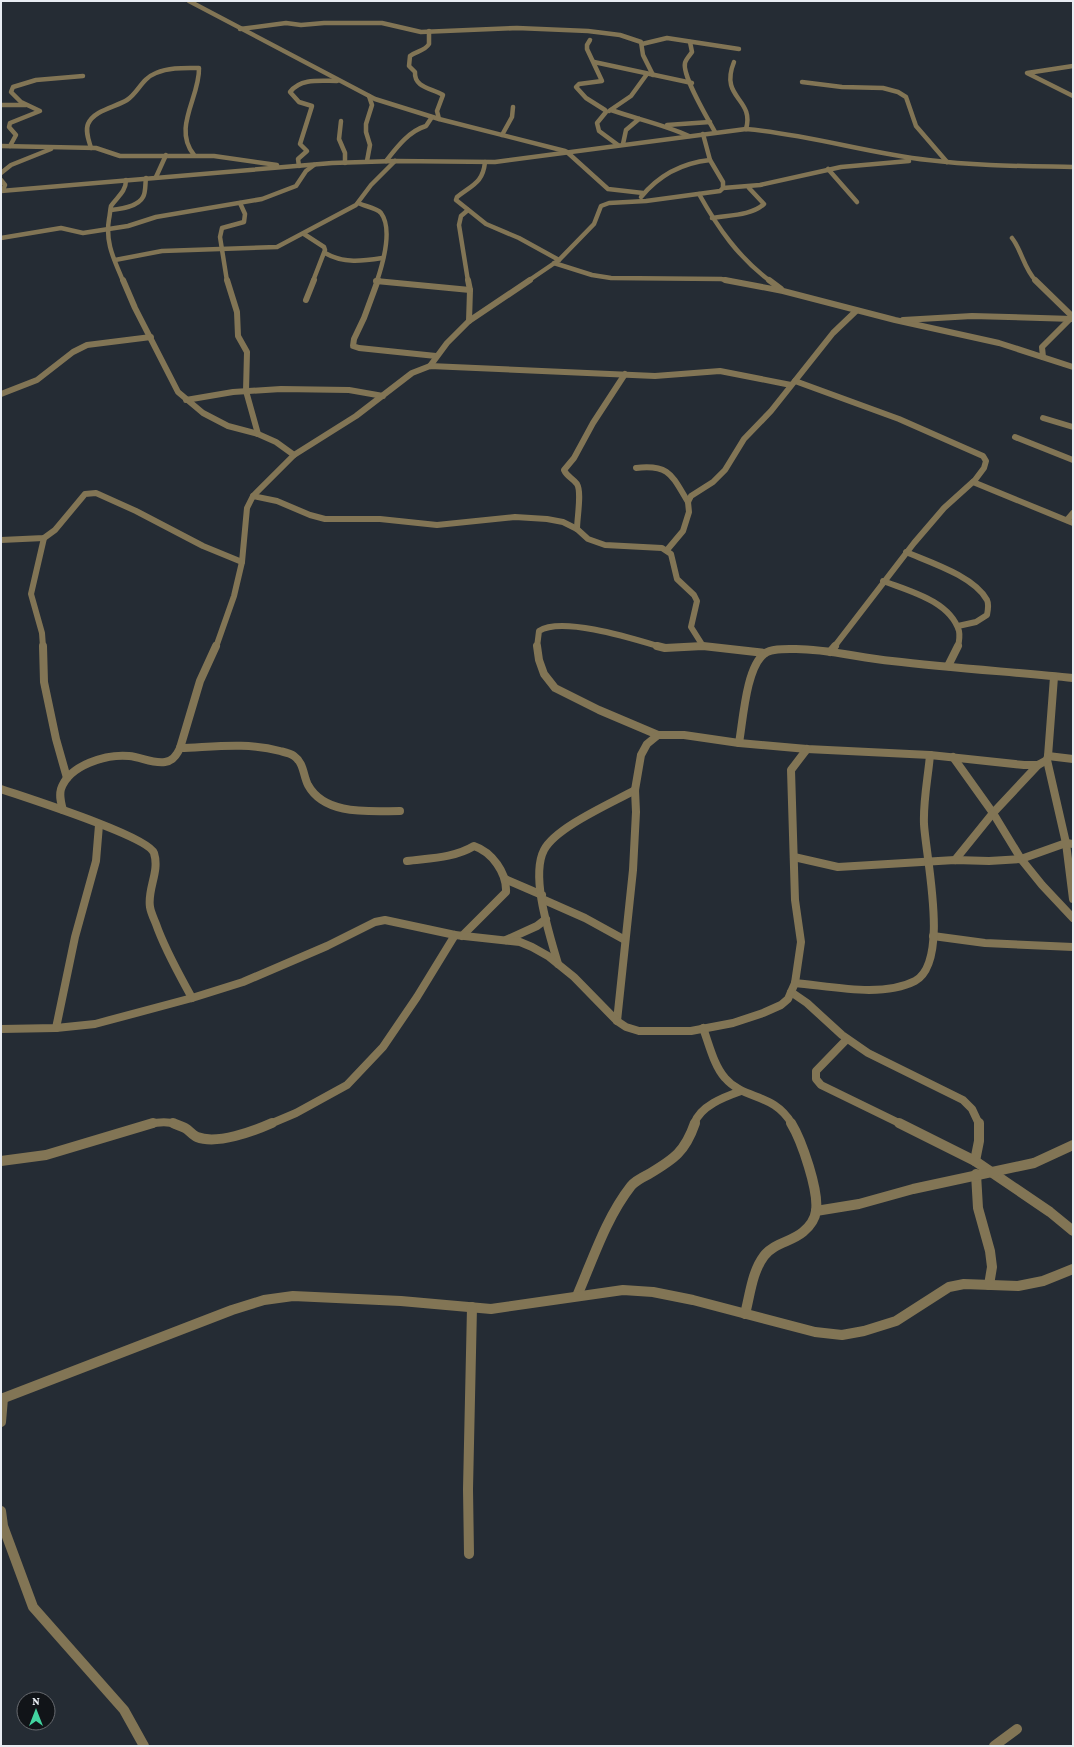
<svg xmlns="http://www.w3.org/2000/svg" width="1074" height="1747" viewBox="0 0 1074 1747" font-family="'Crimson Pro',serif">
<rect width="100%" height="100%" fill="#252c34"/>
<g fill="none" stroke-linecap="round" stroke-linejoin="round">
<g stroke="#827555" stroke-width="4.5">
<polyline points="189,1 375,99 439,119 565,151"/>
<polyline points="240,29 286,23 301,25 324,23 382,23 421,32 517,28 588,31 620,35 641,42 643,55 653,75"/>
<path d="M429,31V44C425,51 416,51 410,56L409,66L415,72C414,88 432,88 443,95L437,111L439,119"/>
<polyline points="590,40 587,45 587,49 602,81 579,84 576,87 586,98 605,110 606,112 597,123 599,131 618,145"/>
<path d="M690,42L692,52C690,55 686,59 685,63C682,76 708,119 715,132"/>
<polyline points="642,44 667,38 739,49"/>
<polyline points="594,62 692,83"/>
<path d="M734,62C719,99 755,98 746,129"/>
<polyline points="1073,66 1027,73 1073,96"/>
<polyline points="802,82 842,87 883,88 898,92 906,97 916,126 947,162"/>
<polyline points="1,105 26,105"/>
<path d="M611,110C637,119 665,125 689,136"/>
<polyline points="609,111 631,96 647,74"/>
<polyline points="341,121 339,139 345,153 345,163"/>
<polyline points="667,125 710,122"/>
<polyline points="502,135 512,117 513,107"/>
<polyline points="623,144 626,130 639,119"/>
<polyline points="1,146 96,148 120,156 214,156 277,165"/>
<polyline points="10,146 16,135 9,127 10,123 40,111 21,102 11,92 13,87 36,80 83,76"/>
<path d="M91,148C89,141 85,131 88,124C94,110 116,107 127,100C139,92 141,79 156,73C170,67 185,68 199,68C200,97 172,128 194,155"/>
<polyline points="567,152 608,189 643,193"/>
<polyline points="367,161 370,145 366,132 366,124 372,105 369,96"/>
<path d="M386,161C397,147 409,131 426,126L432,117"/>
<path d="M485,162C483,183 472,185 457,197L456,200L486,224L519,238L559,260"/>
<path d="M299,166L298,159L307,151L300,144L312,106L299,102L290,92C301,78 320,81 337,81"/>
<polyline points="828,169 857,202"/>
<polyline points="1,173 11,165 51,149"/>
<polyline points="156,177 166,155"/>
<polyline points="1,180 5,185 3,190"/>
<polyline points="723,188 760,185 841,167 909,161"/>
<path d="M1,191L332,163L395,161L495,162L746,129C807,134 867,153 928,160C976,166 1025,166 1073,167"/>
<path d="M699,194C718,228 738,257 770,281"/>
<path d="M641,197C659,175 682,163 710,160"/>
<path d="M358,203C364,206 377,208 381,213C393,229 383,263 377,281"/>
<path d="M111,210C120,209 138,207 143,197C146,192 145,184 146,178"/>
<polyline points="468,210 461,216 459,225 468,281"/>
<path d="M712,218C728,215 751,216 764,204L749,188"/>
<polyline points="304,234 324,247 325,250 313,281"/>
<polyline points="1,238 61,228 83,233 128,226 156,217 262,199 296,186 306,171 314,165"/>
<path d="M1012,238C1022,251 1024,269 1036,281"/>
<path d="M325,253C344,264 363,261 383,258"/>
<polyline points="115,260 162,251 277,247 356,205 371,185 395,161"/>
<polyline points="554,263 592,275 611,278 721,279 731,281"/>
<path d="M123,281C114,259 105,243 109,219C110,215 110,210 111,206C117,197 126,192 126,180"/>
<polyline points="227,281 220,237 222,228 244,222 245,214 240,203"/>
<polyline points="528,281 559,260 594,224 601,206 609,203 646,201 720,191 723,188 723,182 710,160 703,134"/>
</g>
<g stroke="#827555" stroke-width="6">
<polyline points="123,280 135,308 178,392 203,413 228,426 258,434 276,442 294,455"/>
<polyline points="227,280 237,312 238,336 247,352 246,391 258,434"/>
<polyline points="378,280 364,318 354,339 353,346 359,348 436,356"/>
<polyline points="468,280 470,290 469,321"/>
<polyline points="725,280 783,291 895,320 999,343 1073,367"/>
<polyline points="769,280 781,289"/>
<polyline points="1035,280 1073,317"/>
<polyline points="376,281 470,290"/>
<polyline points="306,300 314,280"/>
<polyline points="903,320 972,316 1073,319"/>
<polyline points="1043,357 1042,347 1069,320"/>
<polyline points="430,366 447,343 469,321 530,280"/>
<polyline points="795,381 899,419 983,456 986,461 984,468 975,480 944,508 914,543 834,647"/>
<polyline points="1,394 37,380 73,352 87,345 151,337"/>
<polyline points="186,400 233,392 281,389 349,390 383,396"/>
<polyline points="1043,418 1073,427"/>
<polyline points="1015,437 1073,460"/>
<path d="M636,468C670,464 672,476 688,502"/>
<polyline points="973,482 1073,523"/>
<polyline points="253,496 277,501 310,515 325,519 380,519 437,525 515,517 547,519 563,522 577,529 588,539 605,545 662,548 671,554 677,579 694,595 697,601 691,627 703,646"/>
<polyline points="1067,520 1073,513"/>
<path d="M577,529C577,518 582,492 577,484C573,478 567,477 564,470L574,458L593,423L625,374"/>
<polyline points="1,540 44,538 55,530 85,494 96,493 136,511 203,546 242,562"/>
<polyline points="667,550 683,531 689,512 688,502 691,496 713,482 725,470 744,439 771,411 833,333 856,311"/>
<path d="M906,552C929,562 974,576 987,600C989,604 988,610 987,615L976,622L958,626"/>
<path d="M883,581C909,591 950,601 959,631C960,636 959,642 958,647"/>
<polyline points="43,647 42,633 31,594 44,538"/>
<polyline points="216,647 234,596 242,562 247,508 253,496 294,455 356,416 412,373 430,366 655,376 720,371 791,385"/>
<path d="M537,647L539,631C562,616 634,639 661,647"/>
<polyline points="689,647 710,647"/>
</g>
<g stroke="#827555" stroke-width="8">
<polyline points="43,646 44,682 56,739 67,778"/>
<polyline points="537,646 539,660 544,674 555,688 599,710 658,735"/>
<polyline points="657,646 665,648 703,646 765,653"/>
<polyline points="830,652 835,646"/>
<polyline points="948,666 958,646"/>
<path d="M739,743C743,721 746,668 764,654C771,648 787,649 796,649C828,649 860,658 892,661C952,668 1013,672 1073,678"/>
<path d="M180,748C213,747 247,742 280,751C284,752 290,753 294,756C304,763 303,775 308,785C325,816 370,811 400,811"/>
<polyline points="1048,756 1073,759"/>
<polyline points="953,757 993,813 1021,859 1042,885 1073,918"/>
<polyline points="1047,760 1066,843 1073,899"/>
<path d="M1,789C24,797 148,836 154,853C160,872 147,889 150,907C151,913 154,919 156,924C165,950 179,974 192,998"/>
<path d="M63,810C61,803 59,796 61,789C69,765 106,754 129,756C141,757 153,764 165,762C173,761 177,755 180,748L200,681L216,646"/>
<polyline points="794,857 838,867 955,860 989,861 1021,859 1066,843 1073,844"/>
<polyline points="955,860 993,813 1038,765"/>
<path d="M407,861C430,858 454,858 474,846C492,852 507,873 506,892L462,936"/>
<polyline points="505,879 542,895"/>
<polyline points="542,899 585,918 625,940"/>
<polyline points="933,936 985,943 1073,947"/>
<polyline points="506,940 537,926 546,919"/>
<path d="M558,964C550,936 530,877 544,850C556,827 612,803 635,790"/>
<path d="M795,983C830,986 882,998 915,981C950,962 926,859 924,824C923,801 928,778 930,755"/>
<polyline points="791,992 807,1003 842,1035 868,1053 963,1100 972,1109 979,1124"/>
<polyline points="617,1021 633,870 636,812 635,790 641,755 647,744 658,735 684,735 739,743 807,749 930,755 1024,765 1038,765 1047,760 1048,756 1054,677"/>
<polyline points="56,1028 75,937 96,861 99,825"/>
<path d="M703,1028C709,1044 714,1066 725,1078C745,1101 773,1092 792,1124"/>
<polyline points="1,1029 56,1028 95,1024 192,998 243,982 327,946 375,922 385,920 455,935 520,942 532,947 548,956 574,977 617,1021 626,1027 639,1031 691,1031 733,1023 763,1013 781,1005 788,999 795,983 801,942 795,900 791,770 807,749"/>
<polyline points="847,1039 816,1071 816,1079 821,1085 901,1124"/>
<path d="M149,1124C158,1122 167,1121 176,1124"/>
<polyline points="270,1124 296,1113 347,1085 383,1047 417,997 455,935"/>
<path d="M694,1124C700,1106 724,1097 741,1091"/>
</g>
<g stroke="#827555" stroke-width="10">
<path d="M173,1123C177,1125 181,1126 185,1128C189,1130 192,1135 197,1137C217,1145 254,1131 272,1123"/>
<polyline points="899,1123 975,1161 1050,1212 1073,1231"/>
<polyline points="1,1161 46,1155 153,1123"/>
<polyline points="975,1161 979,1141 979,1123"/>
<polyline points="976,1174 978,1208 990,1251 992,1267 989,1285"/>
<polyline points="816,1211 859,1204 913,1189 1034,1163 1073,1145"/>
<path d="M577,1296C593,1259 606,1218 631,1186C635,1181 643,1177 649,1174C674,1159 685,1152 695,1123"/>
<path d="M745,1314C750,1295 752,1272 764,1256C774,1243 791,1242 803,1232C809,1227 815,1219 816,1211C819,1191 802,1141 791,1123"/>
<polyline points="1,1399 232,1310 264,1300 293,1296 401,1301 491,1309 623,1290 653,1292 693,1300 815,1332 842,1335 864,1331 896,1321 949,1287 964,1284 1018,1286 1043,1281 1073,1269"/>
<polyline points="1,1422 3,1398"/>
<polyline points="1,1511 3,1526 33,1607 124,1710 144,1746"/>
<polyline points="469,1554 468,1489 472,1307"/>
<polyline points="994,1746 1017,1729"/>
</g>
</g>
<rect width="1074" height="1747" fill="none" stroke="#e8ecf2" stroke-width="4"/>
<g transform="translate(36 1711)"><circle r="19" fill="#111418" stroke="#676a6f"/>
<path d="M0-3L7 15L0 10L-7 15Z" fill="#42d4a0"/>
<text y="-6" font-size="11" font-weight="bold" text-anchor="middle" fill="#e8ecf2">N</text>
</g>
</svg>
